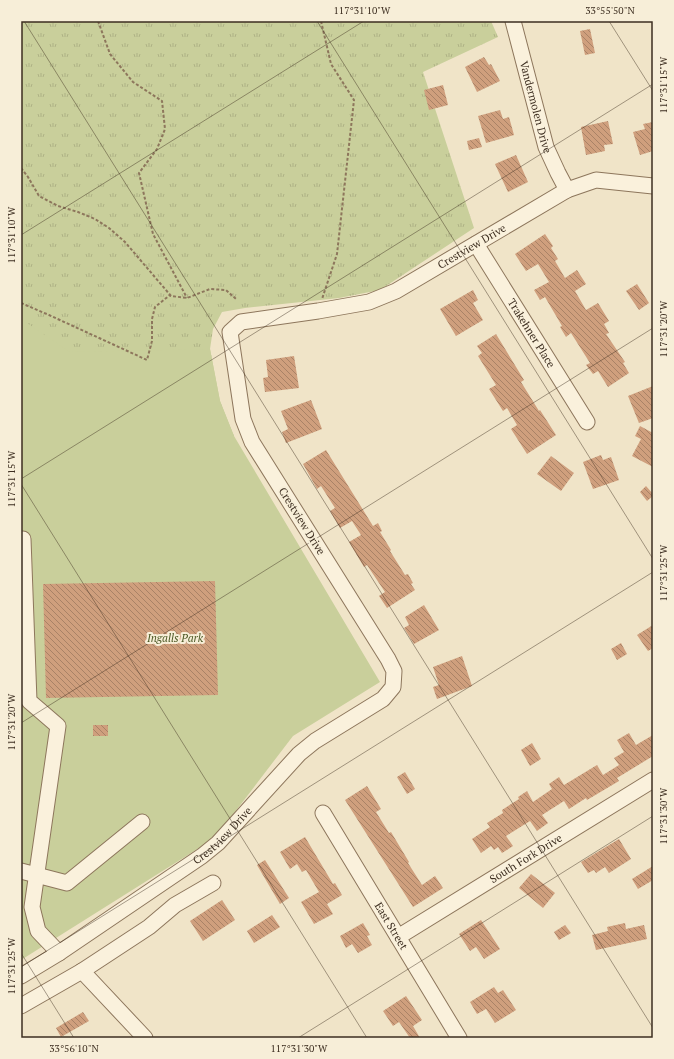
<svg xmlns="http://www.w3.org/2000/svg" width="674" height="1059" viewBox="0 0 674 1059" font-family="'PT Serif',serif">
<defs>
<pattern id="grass-tufts" width="24" height="20" patternUnits="userSpaceOnUse"><rect width="24" height="20" fill="#c9cf9b"/><path d="M3 7l-1-3M5 7V3M7 7l1-3M15 17l-1-3M17 17v-4M19 17l1-3" fill="none" stroke="#aeb285"/></pattern>
<pattern id="building-back-hatch" width="6" height="6" patternUnits="userSpaceOnUse"><rect width="6" height="6" fill="#cf9f7d"/><path d="M-1 5l2 2M0 0l6 6M5-1l2 2" fill="none" stroke="#a98266"/></pattern>
</defs>
<rect width="100%" height="100%" fill="#f0e4c8"/>
<polygon fill="url(#grass-tufts)" points="21,21 491,21 498,37 423,72 474,228 380,290 339,298 245,308 222,312 213,329 210,349 220,401 234,436 21,441"/>
<polygon fill="#c9cf9b" points="21,319 70,352 210,349 220,401 234,436 380,682 293,736 215,838 21,960"/>
<g fill="url(#building-back-hatch)">
<polygon points="590,29 595,53 585,55 580,31"/>
<polygon points="484,57 489,65 491,64 500,81 477,92 465,67"/>
<polygon points="443,85 448,105 429,110 424,90"/>
<polygon points="500,110 503,119 509,117 514,135 486,143 478,116"/>
<polygon points="608,121 613,144 604,145 605,151 586,155 581,127"/>
<polygon points="653,122 653,151 640,155 633,132 645,129 643,124"/>
<polygon points="479,138 482,147 469,150 467,141"/>
<polygon points="516,155 528,182 508,192 495,164"/>
<polygon points="545,234 553,246 551,248 558,259 555,261 565,278 577,270 586,284 575,291 586,310 598,303 609,321 604,324 609,333 606,334 625,362 623,363 629,373 608,387 598,371 593,374 586,365 590,363 571,333 566,337 560,327 562,326 545,297 540,300 534,290 549,282 538,264 526,271 515,254"/>
<polygon points="637,284 649,303 639,310 626,291"/>
<polygon points="473,290 478,300 473,303 483,320 456,336 440,309"/>
<polygon points="496,334 524,380 521,382 539,411 540,410 556,435 527,454 511,429 517,425 507,408 503,411 489,389 496,385 478,356 482,353 477,346"/>
<polygon points="294,356 299,388 265,392 263,378 268,377 266,360"/>
<polygon points="653,386 653,418 639,423 628,396"/>
<polygon points="311,400 322,429 286,443 282,432 288,429 281,411"/>
<polygon points="640,426 653,433 653,467 632,456 641,439 635,436"/>
<polygon points="326,450 373,526 378,523 382,531 380,532 391,550 390,551 405,575 408,574 413,583 411,584 415,590 387,608 379,596 385,592 367,565 364,567 349,542 361,535 352,521 340,528 330,511 335,508 321,486 317,489 303,464"/>
<polygon points="601,455 603,460 611,457 619,480 593,489 583,462"/>
<polygon points="551,456 574,473 561,491 537,474"/>
<polygon points="646,486 653,494 653,496 647,501 640,492"/>
<polygon points="215,581 218,695 46,698 43,584"/>
<polygon points="424,605 439,630 414,644 404,628 409,625 405,617"/>
<polygon points="653,625 653,648 648,651 637,635"/>
<polygon points="621,643 627,654 617,660 611,649"/>
<polygon points="462,656 472,686 437,699 433,687 439,685 433,667"/>
<rect x="93" y="725" width="15" height="11"/>
<polygon points="629,733 636,745 653,735 653,756 617,778 619,781 587,800 586,798 569,809 564,801 542,815 548,823 537,831 530,821 506,836 513,846 502,853 498,847 494,850 491,846 481,853 472,839 490,827 487,823 503,813 502,810 519,799 518,797 527,791 533,802 552,789 549,784 559,777 564,785 597,765 603,775 619,765 614,758 624,752 617,740"/>
<polygon points="532,743 541,759 530,766 521,750"/>
<polygon points="405,772 415,789 407,794 397,777"/>
<polygon points="367,786 381,809 376,812 389,833 391,832 409,862 408,863 422,885 435,876 443,888 413,907 345,800"/>
<polygon points="305,837 333,884 335,883 342,895 327,904 333,914 314,924 301,902 319,892 306,870 302,872 297,864 290,869 280,852"/>
<polygon points="619,839 631,859 609,873 605,867 596,873 594,870 588,873 581,862"/>
<polygon points="265,860 289,898 280,904 257,865"/>
<polygon points="653,866 653,880 638,889 632,879"/>
<polygon points="531,874 555,893 543,908 519,888"/>
<polygon points="222,900 235,920 203,941 190,921"/>
<polygon points="272,915 280,927 254,943 247,931"/>
<polygon points="481,920 500,949 484,959 476,947 470,951 459,934"/>
<polygon points="363,923 370,935 367,936 372,945 358,953 352,944 346,948 340,936"/>
<polygon points="625,923 626,929 644,925 647,939 596,950 592,935 608,931 607,927"/>
<polygon points="565,925 571,933 559,940 554,932"/>
<polygon points="494,987 498,993 503,990 516,1010 495,1023 486,1009 477,1014 470,1002"/>
<polygon points="406,996 422,1020 413,1026 420,1038 410,1038 399,1022 393,1026 383,1011"/>
<polygon points="83,1012 89,1021 61,1037 56,1028"/>
</g>
<g fill="none" stroke-linecap="round" stroke-linejoin="round">
<defs>
<g id="minor">
<path id="s1" d="M513,21L546,147L558,173L567,190"/>
<path id="s2" d="M476,244L587,422"/>
<polyline points="23,539 29,701 58,726 32,907 38,931 59,953"/>
<path id="s3" d="M323,813L459,1038"/>
<polyline points="21,871 67,883 142,822"/>
<path id="s4" d="M398,937L653,780"/>
<polyline points="82,971 145,1038"/>
<path id="s5" d="M21,976L59,953L202,856L218,843L299,754L315,741L383,699L393,687L394,671L388,659L252,442L243,419L230,332L241,322L318,311L369,302L396,291L567,190L596,180L653,186"/>
<polyline points="21,1006 82,971 149,927 175,905 213,883"/>
</g>
</defs>
<use href="#minor" stroke="#8d765c" stroke-width="17"/>
<g stroke="#8d765c" stroke-width="2" stroke-dasharray="3 2" stroke-linecap="butt">
<polyline points="98,21 110,54 133,82 162,101 165,129 157,149 139,173 153,234 187,298"/>
<polyline points="321,21 331,64 354,100 337,254 322,299"/>
<polyline points="21,168 28,177 39,196 58,206 78,212 95,219 109,228 125,242 171,296 187,298 210,289 226,290 236,299"/>
<polyline points="21,303 49,315 147,360 152,341 152,319 155,307 170,295"/>
</g>
<use href="#minor" stroke="#faf1dc" stroke-width="15"/>
</g>
<path fill="none" stroke="#3d2e20" stroke-width="1" stroke-opacity="0.45" d="M24,21L653,1028M317,21L653,559M609,21L653,91M21,235L364,21M21,479L653,84M21,484L367,1038M21,723L653,328M21,953L74,1038M21,967L653,572M298,1038L653,816"/>
<g text-anchor="middle" dominant-baseline="central" stroke-width="4" stroke-linejoin="round" paint-order="stroke">
<g font-size="11" fill="#3d2e20" stroke="#f7eed8">
<text stroke="none"><textPath href="#s1" startOffset="89">Vandermolen Drive</textPath></text>
<text stroke="none"><textPath href="#s5" startOffset="1134">Crestview Drive</textPath></text>
<text stroke="none"><textPath href="#s2" startOffset="105">Trakehner Place</textPath></text>
<text transform="translate(302 521) rotate(58)">Crestview Drive</text>
<text stroke="none"><textPath href="#s5" startOffset="246">Crestview Drive</textPath></text>
<text stroke="none"><textPath href="#s4" startOffset="150">South Fork Drive</textPath></text>
<text stroke="none"><textPath href="#s3" startOffset="132">East Street</textPath></text>
</g>
<g font-size="11" font-style="italic" fill="#4d5a26" stroke="#f7eed8">
<text x="175" y="638">Ingalls Park</text>
</g>
</g>
<rect width="674" height="1059" fill="none" stroke="#f7eed8" stroke-width="44"/>
<rect x="22" y="22" width="630" height="1015" fill="none" stroke="#3d2e20" stroke-width="1.5"/>
<g font-size="10" text-anchor="middle" fill="#3d2e20">
<text x="362" y="14">117°31'10"W</text>
<text x="610" y="14">33°55'50"N</text>
<text transform="translate(663 85) rotate(-90)" y="4">117°31'15"W</text>
<text transform="translate(11 235) rotate(-90)" y="4">117°31'10"W</text>
<text transform="translate(663 329) rotate(-90)" y="4">117°31'20"W</text>
<text transform="translate(11 479) rotate(-90)" y="4">117°31'15"W</text>
<text transform="translate(663 573) rotate(-90)" y="4">117°31'25"W</text>
<text transform="translate(11 722) rotate(-90)" y="4">117°31'20"W</text>
<text transform="translate(663 816) rotate(-90)" y="4">117°31'30"W</text>
<text transform="translate(11 966) rotate(-90)" y="4">117°31'25"W</text>
<text x="74" y="1052">33°56'10"N</text>
<text x="299" y="1052">117°31'30"W</text>
</g>
</svg>
